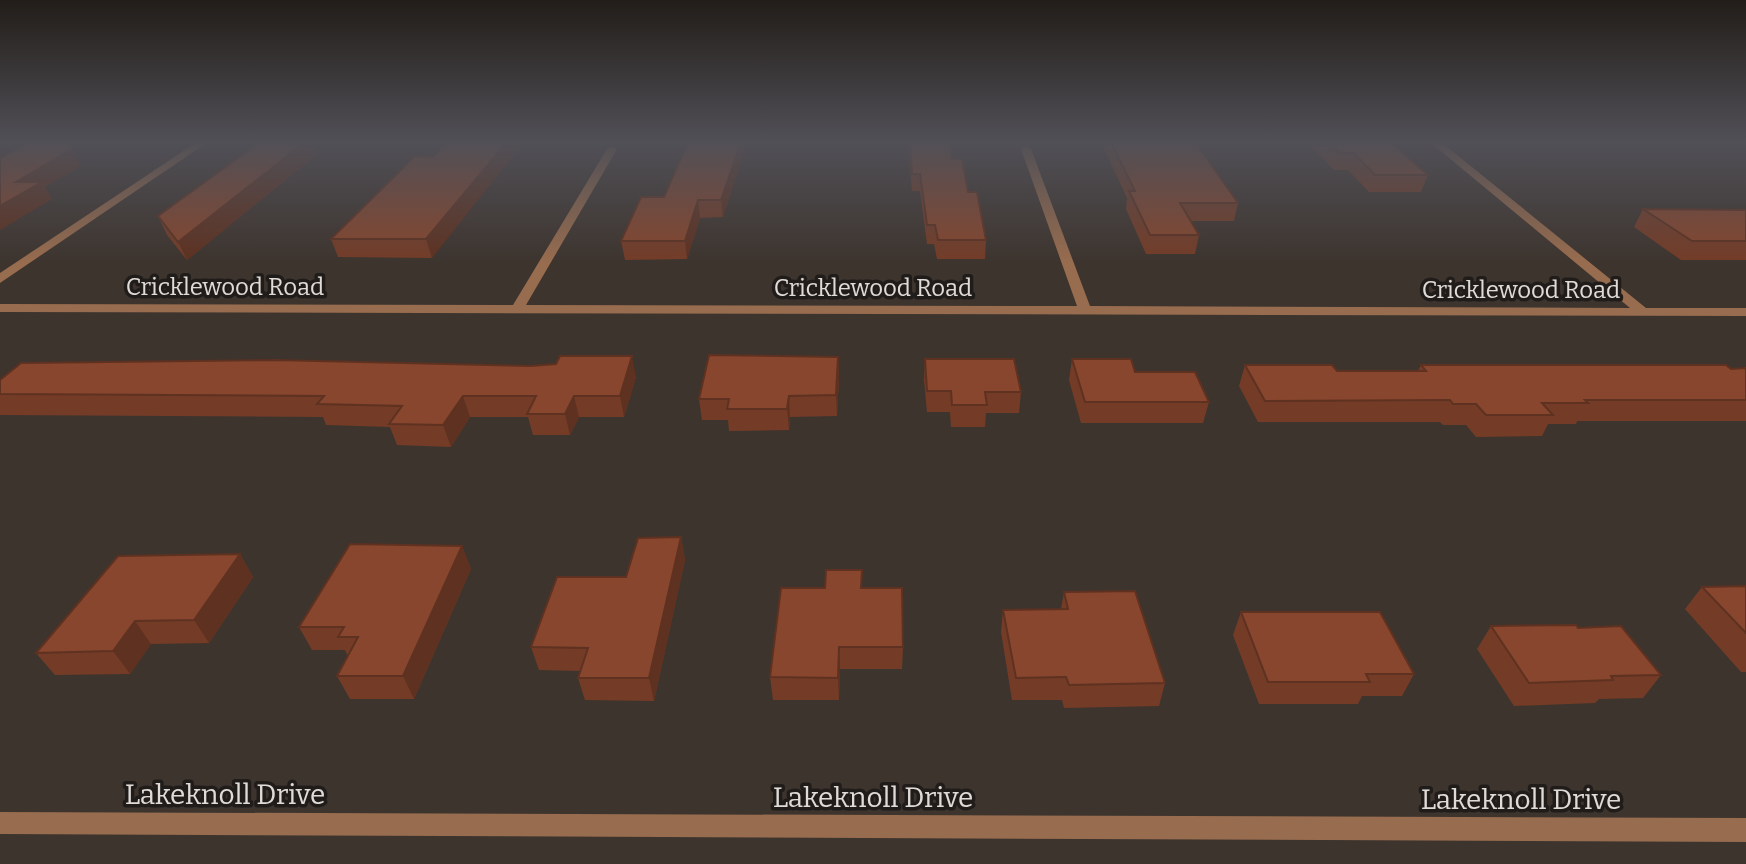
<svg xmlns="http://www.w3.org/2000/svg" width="1746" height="864" viewBox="0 0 1746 864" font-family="Bitter,serif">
<rect width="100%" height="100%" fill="#3d342e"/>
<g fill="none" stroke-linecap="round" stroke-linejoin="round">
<g fill="#986c4e" fill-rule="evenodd">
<polygon points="197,142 208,142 0,283 0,273"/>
<polygon points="1430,142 1441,142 1646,308 1746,308 1746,316 0,312 0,304 513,305 607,149 612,146 617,149 526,305 1077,306 1021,149 1026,146 1031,149 1090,306 1630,308"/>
<polygon points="0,812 1746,818 1746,842 0,834"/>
</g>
</g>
<g fill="#743c27">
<polygon points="260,142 311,142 316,155 187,260 167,235 158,216"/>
<polygon points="688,142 747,142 723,217 700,218 687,259 625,260 621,241 664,197"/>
<polygon points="908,142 949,142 952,159 968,192 986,240 985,259 937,259 934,244 927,244 920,191 912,191"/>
<polygon points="1101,142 1195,142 1238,203 1234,221 1191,221 1199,235 1195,254 1146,254 1126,209 1127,198"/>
<polygon points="1307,142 1390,142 1428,175 1421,192 1369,192 1348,170 1334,170"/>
<polygon points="415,156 432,258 338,257 331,239"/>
<polygon points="1643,209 1746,210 1746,260 1681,260 1634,227"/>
<polygon points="838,357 839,378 837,416 790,417 789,430 729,431 728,420 702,420 699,399"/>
<polygon points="925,359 1021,392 1019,413 986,413 985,427 951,427 950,412 927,412 924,380"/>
<polygon points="1072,359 1135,372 1209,402 1203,423 1081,423 1069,380"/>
<polygon points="1245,365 1337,371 1418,371 1421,365 1746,368 1746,421 1577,421 1576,424 1548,424 1542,436 1476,437 1466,425 1443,425 1440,422 1258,422 1239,386"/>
<polygon points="636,377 624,417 579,417 570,435 533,435 528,417 470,417 451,447 397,445 390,427 326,425 323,417 0,415 0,380"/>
<polygon points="681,537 685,560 654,701 585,700 578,678 581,671 539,670 531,647"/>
<polygon points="462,546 471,569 414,699 350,699 337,676 348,656 345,650 312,650 299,627"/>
<polygon points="240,554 253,577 209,643 151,644 130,674 55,675 36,653"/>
<polygon points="862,570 862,588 903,647 902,669 840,669 839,700 773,700 770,677 825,588"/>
<polygon points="1746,586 1746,672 1741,672 1685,609 1702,587"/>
<polygon points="1064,592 1165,683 1159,706 1064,708 1062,700 1012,700 1001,632 1003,610 1061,609"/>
<polygon points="1241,612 1414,674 1402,696 1362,696 1358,704 1259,704 1233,635"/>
<polygon points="1491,626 1578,628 1661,675 1643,698 1599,699 1595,703 1514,706 1477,649"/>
</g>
<g fill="#5e3120">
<polygon points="305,142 311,142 316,155 187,260 178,242"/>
<polygon points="507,142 524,142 432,258 426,239"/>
<polygon points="741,142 747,142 723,217 721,200"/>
<polygon points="72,149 81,166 45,187 52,199 0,230 0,206 16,182"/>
<polygon points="698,200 700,218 687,259 685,241"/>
<polygon points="632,356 636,377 624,417 620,396"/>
<polygon points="838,357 839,378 837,416 836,395"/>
<polygon points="463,396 470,417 451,447 443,425"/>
<polygon points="574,396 579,417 570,435 565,414"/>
<polygon points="789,396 790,417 789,430 787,409"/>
<polygon points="681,537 685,560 654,701 649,678"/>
<polygon points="462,546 471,569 414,699 403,676"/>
<polygon points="240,554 253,577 209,643 194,620"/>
<polygon points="135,621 151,644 130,674 113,651"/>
<polygon points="839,647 840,669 839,700 838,678"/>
</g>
<g fill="#87462d" stroke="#5e3120" stroke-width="2">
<polygon points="29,142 68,142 72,149 16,182 42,182 0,206 0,158"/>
<polygon points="260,142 305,142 178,242 158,216"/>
<polygon points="448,142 507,142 426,239 331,239 415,156 433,157"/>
<polygon points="688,142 741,142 721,200 698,200 685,241 621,241 641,197 664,197"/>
<polygon points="910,142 949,142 952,159 962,159 968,192 977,192 986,240 938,240 935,225 927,225 920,174 912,174"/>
<polygon points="1111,142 1195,142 1238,203 1180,203 1199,235 1150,235 1129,191 1135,191"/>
<polygon points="1328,142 1390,142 1428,175 1375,175 1354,153 1339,153"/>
<polygon points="1643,209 1746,210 1746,241 1692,241"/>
<polygon points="709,355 838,357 836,395 789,396 787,409 727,409 729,399 699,399"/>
<polygon points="560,356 632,356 620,396 574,396 565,414 527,414 536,396 463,396 443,425 389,424 402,406 317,404 324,396 0,394 0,380 21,363 275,360 530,366 556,364"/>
<polygon points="925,359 1014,359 1021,392 985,392 987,405 952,405 951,391 927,391"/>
<polygon points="1072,359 1131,359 1135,372 1195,372 1209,402 1085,402"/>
<polygon points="1245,365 1332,365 1337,371 1426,371 1421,365 1726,365 1731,369 1746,368 1746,400 1585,400 1588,403 1542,403 1553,415 1486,415 1476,404 1453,404 1450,400 1265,401"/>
<polygon points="681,537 649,678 578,678 588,648 531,647 557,577 626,577 638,538"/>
<polygon points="350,544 462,546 403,676 337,676 358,637 338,637 344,627 299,627"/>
<polygon points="240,554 194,620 135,621 113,651 36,653 118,556"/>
<polygon points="826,570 862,570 861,588 902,588 903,647 839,647 838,678 770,677 781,588 825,588"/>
<polygon points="1746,586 1746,633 1702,587"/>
<polygon points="1135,591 1165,683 1069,685 1066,677 1016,678 1003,610 1068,609 1064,592"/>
<polygon points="1241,612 1380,612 1414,674 1366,674 1370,682 1268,682"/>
<polygon points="1576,625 1578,628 1621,626 1661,675 1611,676 1613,680 1529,683 1491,626"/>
</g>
<linearGradient id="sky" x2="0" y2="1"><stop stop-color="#221d19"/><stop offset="0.54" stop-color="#515057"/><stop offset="1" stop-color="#515057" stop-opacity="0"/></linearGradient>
<rect width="1746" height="263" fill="url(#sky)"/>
<g text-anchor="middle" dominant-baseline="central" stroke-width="7" stroke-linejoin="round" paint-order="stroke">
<g font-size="24" fill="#e0dbd7" stroke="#201c1a">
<text x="225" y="287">Cricklewood Road</text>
<text x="873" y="288">Cricklewood Road</text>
<text x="1521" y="290">Cricklewood Road</text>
</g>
<g font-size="28" fill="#e0dbd7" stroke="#201c1a">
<text x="225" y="794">Lakeknoll Drive</text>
<text x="873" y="797">Lakeknoll Drive</text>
<text x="1521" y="799">Lakeknoll Drive</text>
</g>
</g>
</svg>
